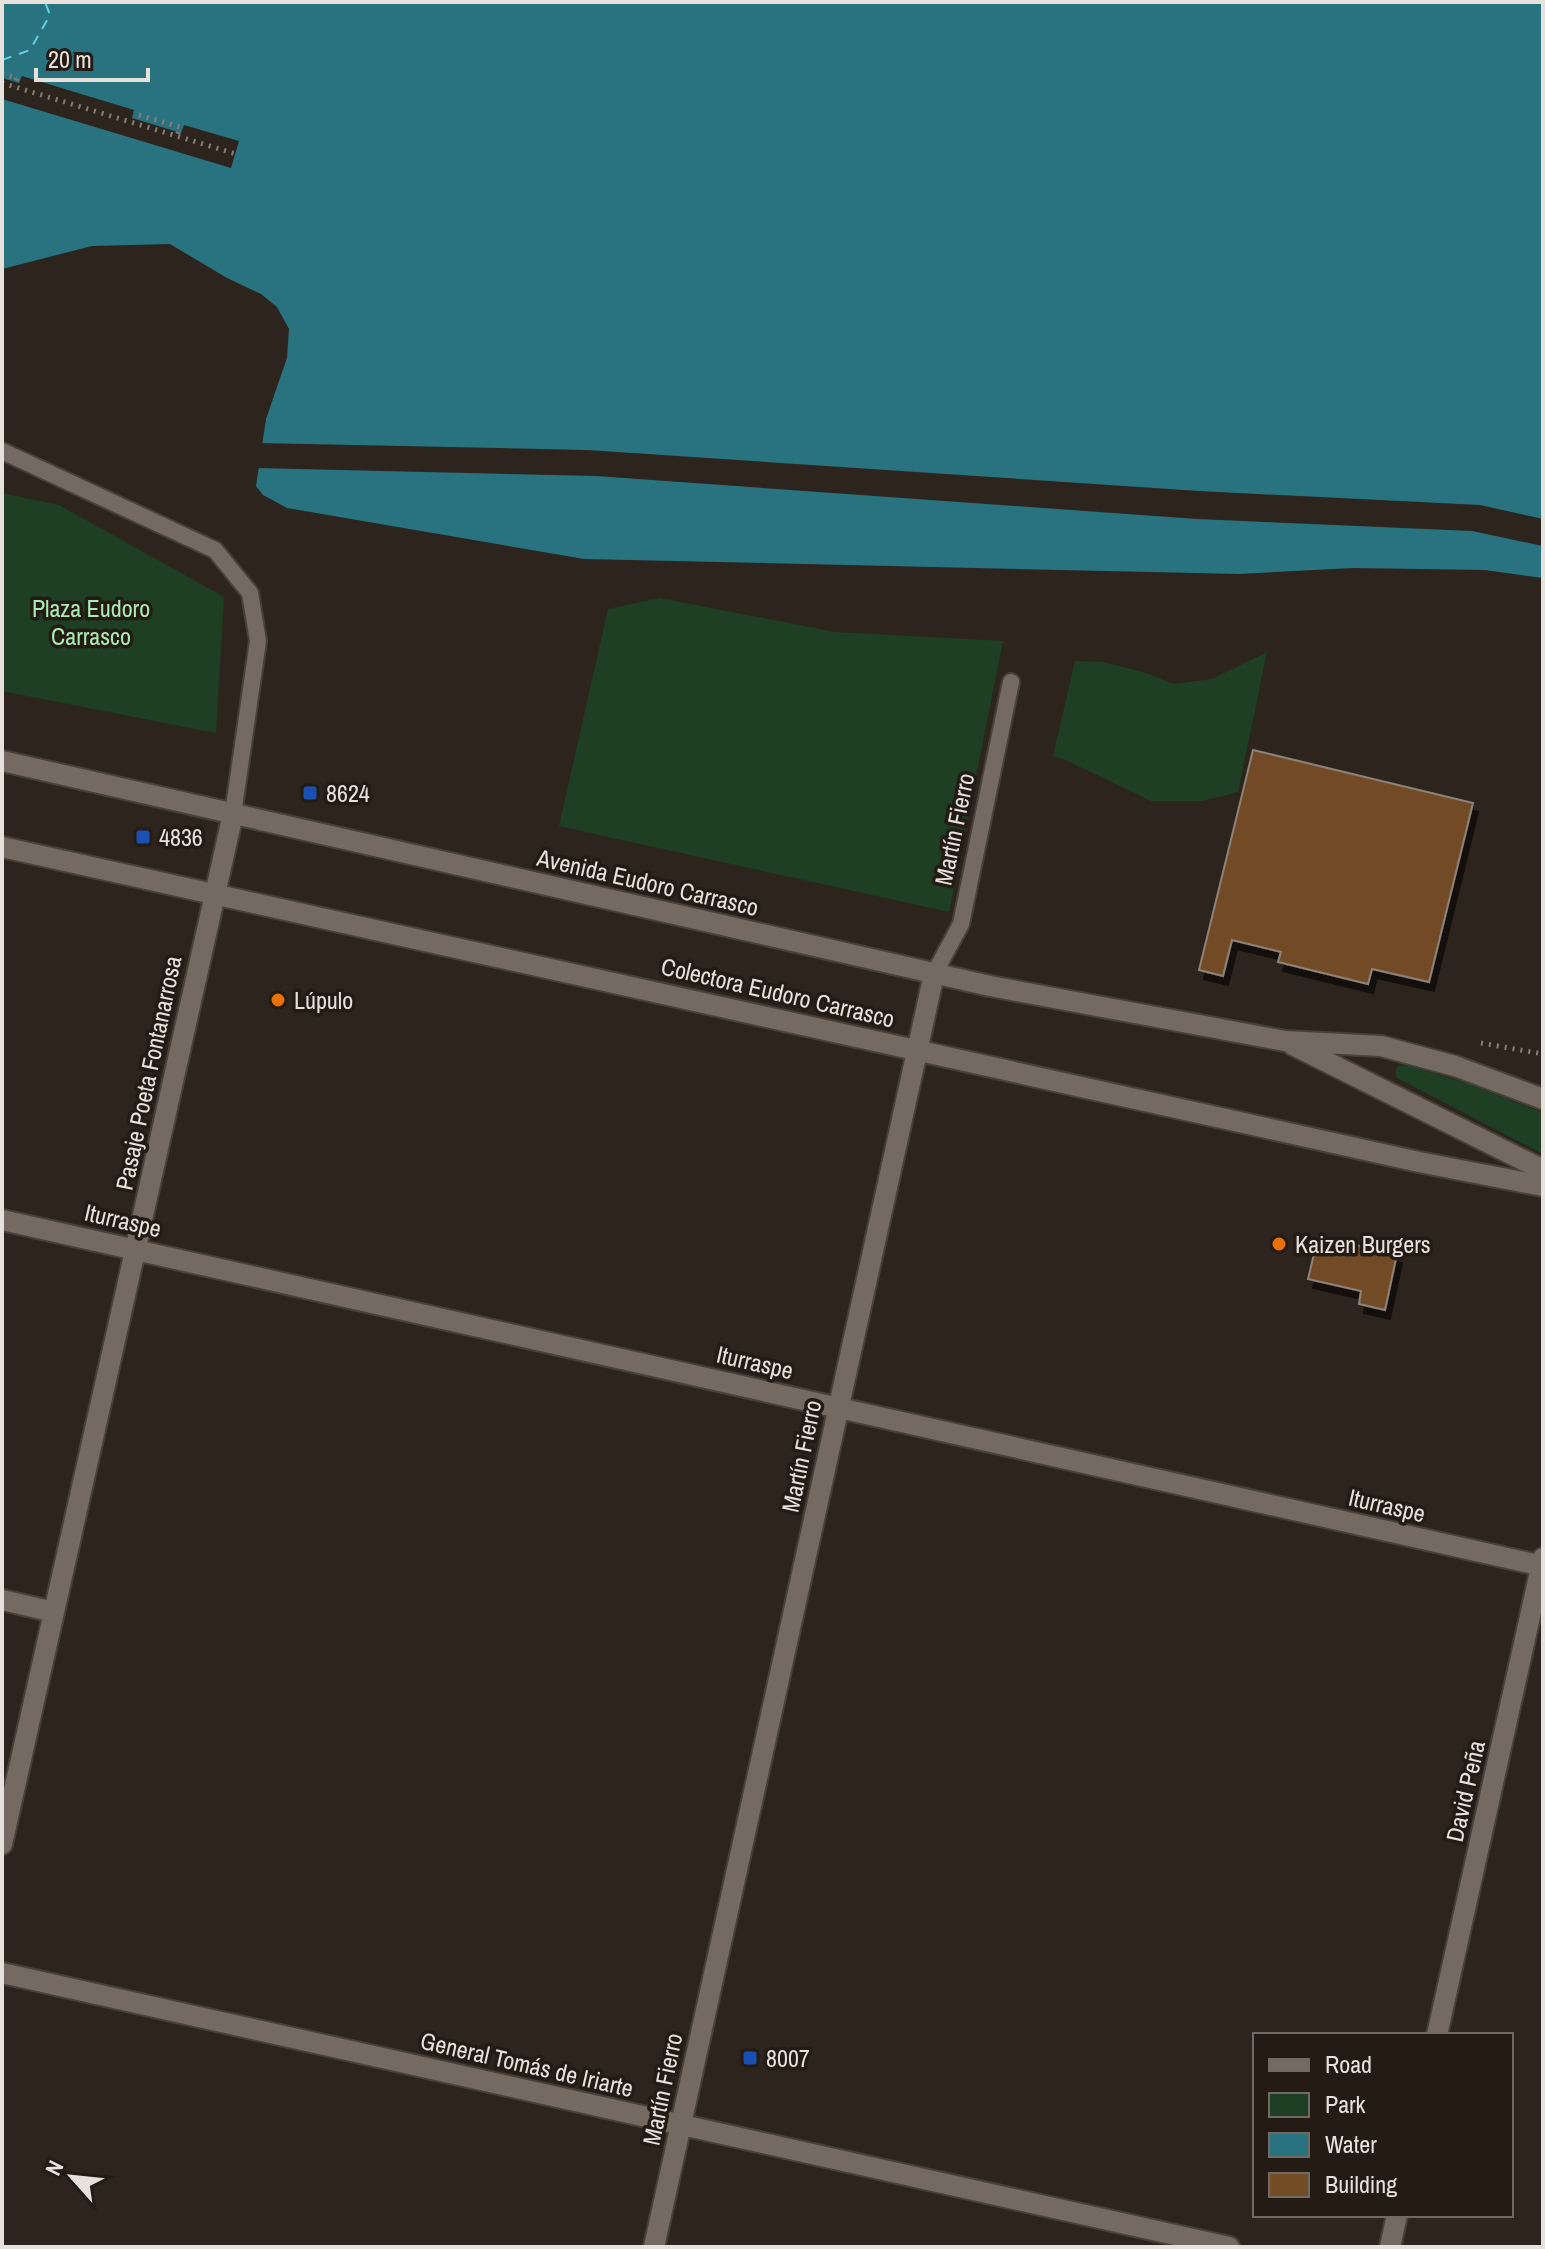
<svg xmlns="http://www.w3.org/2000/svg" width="1545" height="2249" viewBox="0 0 1545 2249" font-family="'Archivo Narrow',sans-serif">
<defs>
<filter id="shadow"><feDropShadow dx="5" dy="9" stdDeviation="0" flood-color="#0009"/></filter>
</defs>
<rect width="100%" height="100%" fill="#2d251d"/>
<g fill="#1e3f23">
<polygon points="2,493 59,505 224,597 216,733 2,691"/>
<polygon points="660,598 835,632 1003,641 949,912 559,826 608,609"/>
<polygon points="1267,652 1238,792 1202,801 1151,801 1068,761 1053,756 1075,661 1103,662 1146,673 1174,684 1212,679"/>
<polygon points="1407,1065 1469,1084 1543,1113 1543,1154 1397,1078 1395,1072 1398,1066"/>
</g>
<polygon fill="#28737f" points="2,2 1543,2 1543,578 1485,570 1353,568 1239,574 584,559 287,508 263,495 256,486 266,419 287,358 289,329 277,307 261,294 227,278 170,244 92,246 2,269"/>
<g fill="#2d251d">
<polygon points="22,76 134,110 132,118 181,133 184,125 239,141 231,168 2,99 2,78 19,83"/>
<polygon points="258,443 587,450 1199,491 1480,505 1543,519 1543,546 1472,531 1197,519 596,476 255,468"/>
</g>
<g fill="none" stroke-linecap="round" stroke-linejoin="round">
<polyline stroke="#62d1e4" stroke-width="2" stroke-dasharray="10 8" stroke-linecap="butt" points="2,60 30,50 50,15 45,2"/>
</g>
<g fill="#724c25" stroke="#8d8279" stroke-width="2" filter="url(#shadow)">
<polygon points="1253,750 1473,803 1429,982 1372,969 1368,984 1278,962 1281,952 1232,940 1223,976 1199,970"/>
<polygon points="1318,1237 1397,1254 1385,1310 1359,1304 1361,1291 1308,1279"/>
</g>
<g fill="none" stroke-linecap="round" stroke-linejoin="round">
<defs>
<g id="lane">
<polyline points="2,451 215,550 250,593 258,641 233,814"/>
<polyline points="934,974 961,924 1011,682"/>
</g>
<g id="street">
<polyline points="2,847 1419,1162 1543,1186"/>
<polyline points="2,1220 1543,1566"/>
<polyline points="2,1600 54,1612"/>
<polyline points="2,1844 233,814"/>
<polyline points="2,1973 1229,2247"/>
<polyline points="1437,2035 1543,1558"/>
<polyline points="654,2247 934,974"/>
<polyline points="1390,2247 1397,2215"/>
</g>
<g id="secondary">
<polyline points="2,761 990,986 1285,1041 1381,1046 1455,1066 1543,1099"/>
<polyline points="1293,1045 1543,1170"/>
</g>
</defs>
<use href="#lane" stroke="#47413a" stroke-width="20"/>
<use href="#street" stroke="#47413a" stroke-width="24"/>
<use href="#secondary" stroke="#47413a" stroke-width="24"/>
<g stroke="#857e77" stroke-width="5" stroke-dasharray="2 6" stroke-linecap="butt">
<polyline points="2,74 17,78 14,86"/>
<polyline points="2,83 236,154"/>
<polyline points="139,115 180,127 177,136"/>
<polyline points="1481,1043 1543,1054"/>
</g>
<use href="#lane" stroke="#746a61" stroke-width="16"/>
<use href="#street" stroke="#746a61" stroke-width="20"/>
<use href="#secondary" stroke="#746a61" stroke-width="20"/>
</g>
<g fill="#1a4fb4" stroke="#231b14" stroke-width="3">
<rect x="302" y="785" width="16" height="16" rx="4"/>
<rect x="135" y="829" width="16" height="16" rx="4"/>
<rect x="742" y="2050" width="16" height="16" rx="4"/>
</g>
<g fill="#e8710a" stroke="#231b14" stroke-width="3">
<circle cx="278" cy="1000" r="8"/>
<circle cx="1279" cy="1244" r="8"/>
</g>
<g text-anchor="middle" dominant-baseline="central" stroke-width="7" stroke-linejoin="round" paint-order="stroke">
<g font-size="24" fill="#a9ecb1" stroke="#231b14">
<text x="91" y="608">Plaza Eudoro<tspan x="91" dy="28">Carrasco</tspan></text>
</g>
<g font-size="24" fill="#e7e1dc" stroke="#231b14" text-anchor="start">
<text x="326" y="793">8624</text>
<text x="159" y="837">4836</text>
<text x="294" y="1000">Lúpulo</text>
<text x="1295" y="1244">Kaizen Burgers</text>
<text x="766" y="2058">8007</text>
</g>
<g font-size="24" fill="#e7e1dc" stroke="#231b14">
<text transform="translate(954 829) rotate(-78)">Martín Fierro</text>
<text transform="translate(648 882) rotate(13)">Avenida Eudoro Carrasco</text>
<text transform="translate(778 992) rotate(13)">Colectora Eudoro Carrasco</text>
<text transform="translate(148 1073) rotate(-78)">Pasaje Poeta Fontanarrosa</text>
<text transform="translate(123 1220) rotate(13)">Iturraspe</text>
<text transform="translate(755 1362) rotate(13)">Iturraspe</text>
<text transform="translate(801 1456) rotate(-78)">Martín Fierro</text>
<text transform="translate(1387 1505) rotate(13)">Iturraspe</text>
<text transform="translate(1465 1791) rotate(-77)">David Peña</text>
<text transform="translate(527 2064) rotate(13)">General Tomás de Iriarte</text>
<text transform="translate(662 2089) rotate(-78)">Martín Fierro</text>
</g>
</g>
<rect width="1545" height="2249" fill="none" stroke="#e7e1dc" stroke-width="8"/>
<rect x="1253" y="2033" width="260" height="184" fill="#231b14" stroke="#716a64" stroke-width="2"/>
<rect x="1269" y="2059" width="40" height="12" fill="#746a61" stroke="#716a64" stroke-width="2"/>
<text x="1325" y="2073" font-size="24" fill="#e7e1dc">Road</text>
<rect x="1269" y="2093" width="40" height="24" fill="#1e3f23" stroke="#716a64" stroke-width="2"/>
<text x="1325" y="2113" font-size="24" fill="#e7e1dc">Park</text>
<rect x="1269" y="2133" width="40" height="24" fill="#28737f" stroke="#716a64" stroke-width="2"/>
<text x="1325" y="2153" font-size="24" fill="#e7e1dc">Water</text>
<rect x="1269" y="2173" width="40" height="24" fill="#724c25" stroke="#716a64" stroke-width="2"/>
<text x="1325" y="2193" font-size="24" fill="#e7e1dc">Building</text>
<g transform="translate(72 2177) rotate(297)" stroke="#231b14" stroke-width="6" paint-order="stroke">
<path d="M0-6L14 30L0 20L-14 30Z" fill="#e7e1dc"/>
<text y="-12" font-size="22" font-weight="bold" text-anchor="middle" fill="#e7e1dc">N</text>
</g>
<path d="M36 68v12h112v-12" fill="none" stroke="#e7e1dc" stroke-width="4"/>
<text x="48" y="68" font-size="24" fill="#e7e1dc" stroke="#231b14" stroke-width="6" paint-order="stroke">20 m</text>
</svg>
